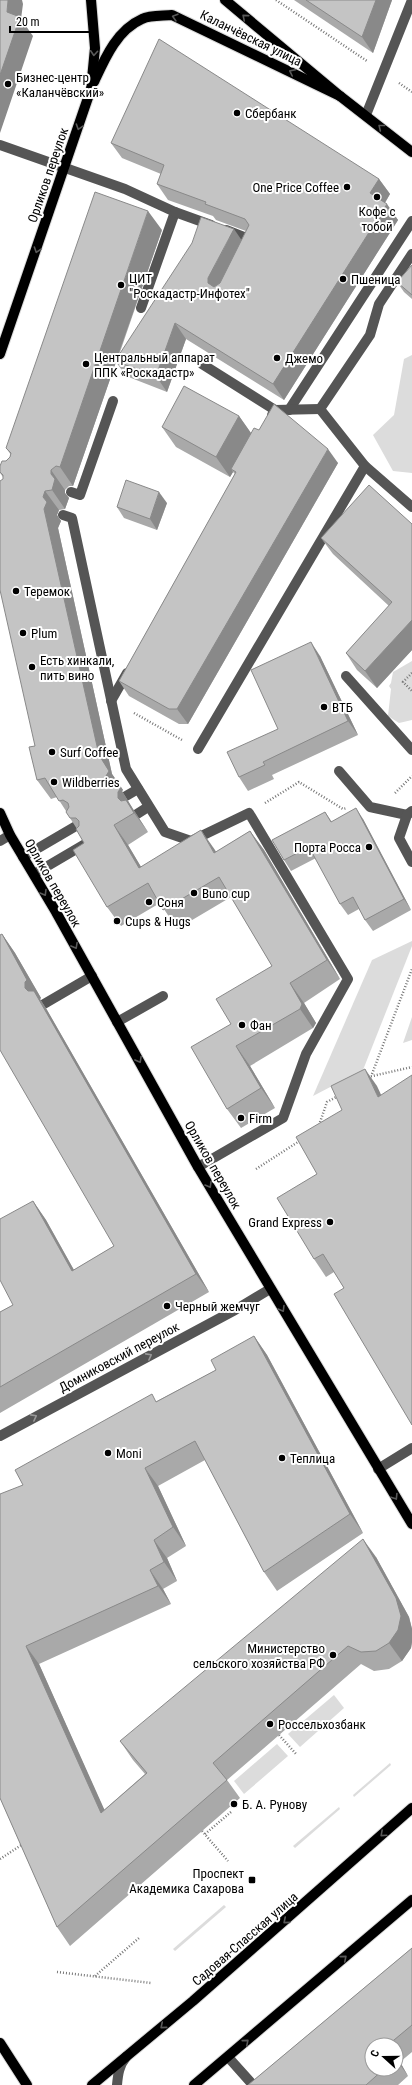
<svg xmlns="http://www.w3.org/2000/svg" width="412" height="2085" viewBox="0 0 412 2085" font-family="'Roboto Condensed',sans-serif">
<rect width="100%" height="100%" fill="#fff"/>
<g fill="#dcdcdc">
<polygon points="412,355 412,473 393,471 373,435 394,415 404,359"/>
<polygon points="412,661 412,720 399,723 388,716 391,689 389,686 391,683 393,672"/>
<polygon points="412,941 412,946 363,1070 313,1096 372,960"/>
<polygon points="412,1017 412,1040 403,1043"/>
<polygon points="334,1695 344,1708 300,1747 288,1734"/>
<polygon points="277,1744 288,1756 244,1794 234,1781"/>
<polygon points="390,1763 391,1765 354,1797 353,1795"/>
<polygon points="339,1807 340,1809 295,1848 293,1846"/>
<polygon points="224,1905 226,1907 175,1951 173,1949"/>
</g>
<g fill="none" stroke-linecap="round" stroke-linejoin="round">
<defs>
<g id="major">
<polyline points="225,0 340,96 412,152"/>
<path d="M94,82C105,58 117,30 142,19C150,15 163,16 172,15L340,96"/>
<polyline points="0,354 91,89 95,48 91,0"/>
<polyline points="0,813 10,835 56,912 198,1167 412,1524"/>
<polyline points="0,2043 27,2085"/>
<polyline points="92,2085 193,2001 412,1808"/>
<polyline points="194,2085 412,1900"/>
</g>
</defs>
<use href="#major" stroke="#dbdbdb" stroke-width="12"/>
<g stroke="#777" stroke-width="2.5" stroke-dasharray="1 2" stroke-linecap="butt">
<polyline points="276,0 367,61"/>
<polyline points="399,83 412,92"/>
<polyline points="412,673 403,682 412,691"/>
<polyline points="134,713 182,740"/>
<polyline points="395,793 412,776"/>
<polyline points="265,803 299,782 343,809 347,808"/>
<polyline points="372,1074 412,969"/>
<polyline points="368,1077 412,1067"/>
<polyline points="319,1125 327,1102 338,1096"/>
<polyline points="256,1169 301,1140"/>
<polyline points="279,1735 297,1755"/>
<polyline points="202,1831 228,1861"/>
<polyline points="205,1834 231,1812"/>
<polyline points="0,1859 23,1844"/>
<polyline points="57,1972 151,1983"/>
<polyline points="95,1976 139,1938"/>
</g>
<g stroke="#555" stroke-width="10">
<polyline points="366,115 412,0"/>
<polyline points="0,145 125,189 175,212 141,308"/>
<polyline points="175,212 211,225"/>
<polyline points="226,230 254,241 253,242"/>
<polyline points="412,254 379,304 370,335 320,409 365,466 412,507"/>
<polyline points="202,364 275,410"/>
<polyline points="289,410 412,221"/>
<polyline points="272,415 275,410 320,409"/>
<polyline points="71,492 80,495 113,401"/>
<polyline points="63,515 72,518 126,769 165,832 191,841 249,813 348,979 306,1054 283,1118 198,1167"/>
<polyline points="346,676 412,750"/>
<polyline points="111,701 127,673"/>
<polyline points="198,749 365,466"/>
<polyline points="339,771 370,807 407,815"/>
<polyline points="126,796 138,789"/>
<polyline points="412,811 407,815 399,838 412,862"/>
<polyline points="137,814 148,807"/>
<polyline points="0,841 10,835"/>
<polyline points="23,857 76,826"/>
<polyline points="34,874 85,844"/>
<polyline points="44,1004 92,976"/>
<polyline points="117,1022 163,996"/>
<polyline points="0,1436 235,1310 270,1289"/>
<polyline points="378,1469 412,1448"/>
<polyline points="228,2057 253,2085"/>
<path d="M117,2085C118,2074 119,2066 126,2057"/>
</g>
<use href="#major" stroke="#000" stroke-width="10"/>
</g>
<g fill="#a9a9a9" fill-rule="evenodd">
<polygon points="294,0 392,0 373,53"/>
<polygon points="111,143 379,179 390,194 385,203 398,220 284,400 186,339 167,392 126,376 116,362 73,486 69,486 65,490 65,493 69,498 65,509 59,510 57,515 61,521 58,528 112,774 123,790 122,791 133,809 148,832 128,845 141,867 216,852 250,831 264,850 340,979 304,1003 316,1023 313,1028 250,1066 275,1108 241,1128 227,1109 231,1024 272,966 231,897 177,929 160,903 121,926 107,907 84,843 77,829 70,818 66,811 57,797 51,799 37,780 35,746 3,477 0,473 0,466 10,457 11,455 6,448 162,230 119,355 242,240 246,231 216,220 213,216 168,200 157,184 161,174 122,158"/>
<polygon points="412,265 412,299 404,292 397,282"/>
<polygon points="239,416 251,433 259,430 338,463 188,724 179,724 129,696 119,681 235,474 233,472 230,477 176,447 162,427"/>
<polygon points="167,503 157,530 124,518 117,507"/>
<polygon points="412,524 412,650 377,688 357,670 346,653 389,606 333,554 321,538"/>
<polygon points="320,656 358,735 272,775 274,779 248,791 239,777 278,729"/>
<polygon points="325,812 332,822 363,819 411,910 373,931 365,920 359,909 348,915 340,904 316,858 291,871 284,860"/>
<polygon points="2,934 15,953 41,998 40,999 47,1010 209,1292 0,1413 0,1312 13,1305 33,1201 46,1220 74,1270 114,1246"/>
<polygon points="377,1086 344,1288 334,1272 326,1277 314,1259 317,1174 342,1110"/>
<polygon points="254,1336 267,1355 363,1533 277,1591 264,1572 205,1460 158,1486 186,1546 167,1558 177,1581 163,1589 171,1604 39,1664 104,1810 145,1774 133,1760 120,1741 376,1557 409,1617 412,1629 412,1642 411,1648 402,1661 389,1669 374,1671 361,1664 227,1780 240,1798 70,1946 57,1927 0,1798 23,1485 157,1401 216,1370"/>
<path d="M412,1948V2052L400,2062L408,2076L398,2085H248ZM372,2045H396V2069H372Z"/>
</g>
<g fill="#898989">
<polygon points="8,0 22,0 23,4 21,19 33,36 0,133 0,75"/>
<polygon points="376,0 392,0 373,53 362,37"/>
<polygon points="379,179 390,194 381,209 370,193"/>
<polygon points="387,204 398,220 284,400 273,384"/>
<polygon points="148,211 162,230 116,361 115,361 116,362 73,486 60,467"/>
<polygon points="234,229 245,245 219,293 208,283 208,278"/>
<polygon points="175,323 186,339 167,392 156,376"/>
<polygon points="239,416 253,436 231,469 233,472 230,477 216,457"/>
<polygon points="328,449 338,463 188,724 177,709"/>
<polygon points="51,470 65,490 65,493 69,498 65,509 52,490"/>
<polygon points="45,491 59,510 57,515 61,521 58,528 112,774 123,790 122,791 133,809 148,832 134,813 118,798 107,780 99,755 44,509 43,497"/>
<polygon points="159,492 167,503 157,530 150,519"/>
<polygon points="412,620 412,650 377,688 365,671"/>
<polygon points="311,642 320,656 358,735 348,721"/>
<polygon points="356,808 363,819 411,910 404,899"/>
<polygon points="114,825 128,845 153,887 139,868"/>
<polygon points="201,830 215,850 228,872 214,853"/>
<polygon points="250,831 264,850 340,979 327,960"/>
<polygon points="2,934 15,953 41,998 40,999 47,1010 209,1292 196,1274 38,1001 25,988"/>
<polygon points="290,983 304,1003 316,1023 313,1028 300,1009"/>
<polygon points="236,1046 250,1066 275,1108 261,1088"/>
<polygon points="365,1069 377,1086 390,1114 378,1097"/>
<polygon points="33,1201 46,1220 85,1290 72,1271"/>
<polygon points="254,1336 267,1355 363,1533 350,1514"/>
<polygon points="145,1468 158,1486 186,1546 173,1527"/>
<polygon points="363,1539 376,1557 409,1617 412,1629 412,1642 411,1648 402,1661 389,1643"/>
<polygon points="154,1540 167,1558 177,1581 164,1562"/>
<polygon points="150,1570 163,1589 171,1604 158,1586"/>
<polygon points="26,1646 39,1664 114,1831 101,1813"/>
<polygon points="396,2056 400,2062 408,2076 396,2059"/>
</g>
<g fill="#c4c4c4" stroke="#898989">
<polygon points="0,0 8,0 7,12 20,17 0,75"/>
<polygon points="306,0 376,0 362,37"/>
<polygon points="159,39 379,179 370,193 387,204 273,384 175,323 156,376 115,361 192,243 201,217 234,229 208,278 208,283 214,287 220,283 249,225 245,219 205,204 206,202 157,184 164,165 111,143"/>
<polygon points="95,192 148,211 60,467 56,466 51,470 51,474 55,479 52,490 45,491 43,497 47,502 44,509 99,755 109,771 106,776 107,780 112,783 116,782 120,789 118,792 118,798 121,801 126,800 134,813 114,825 139,868 201,830 214,853 250,831 327,960 290,983 302,1004 300,1009 236,1046 261,1088 227,1109 191,1047 231,1024 216,999 272,966 219,877 163,910 148,883 107,907 73,850 84,843 76,829 79,826 79,821 76,818 70,818 66,812 69,807 68,803 63,800 59,801 45,778 37,780 29,747 35,746 0,590 0,481 3,479 3,475 0,472 0,466 2,461 6,461 10,457 11,453 6,448"/>
<polygon points="412,265 412,295 397,282"/>
<polygon points="184,386 239,416 216,457 162,427"/>
<polygon points="274,404 328,449 177,709 169,709 119,681 236,472 231,469 254,428 259,430"/>
<polygon points="126,480 159,492 150,519 117,507"/>
<polygon points="369,485 412,524 412,620 365,671 346,653 392,602 321,538"/>
<polygon points="311,642 348,721 263,762 265,765 239,777 227,752 278,729 251,670"/>
<polygon points="356,808 404,899 365,920 353,897 340,904 309,847 284,860 272,840 325,812 331,822"/>
<polygon points="2,934 27,980 25,982 25,988 28,991 34,991 196,1274 0,1387 0,1312 13,1305 0,1280 0,1219 33,1201 72,1271 114,1246 0,1050 0,935"/>
<polygon points="365,1069 378,1097 412,1075 412,1425 334,1294 344,1288 323,1254 314,1259 277,1198 317,1174 296,1137 342,1110 331,1086"/>
<polygon points="254,1336 350,1514 264,1572 195,1441 145,1468 173,1527 154,1540 164,1562 150,1570 158,1586 26,1646 101,1813 147,1773 120,1741 363,1539 396,1598 401,1616 398,1630 389,1643 376,1651 361,1652 348,1646 213,1763 227,1780 57,1927 0,1798 0,1494 23,1485 15,1470 152,1394 156,1402 216,1370 211,1360"/>
<polygon points="412,1948 412,2025 388,2045 372,2045 372,2069 384,2069 366,2085 248,2085"/>
</g>
<defs><path id="oneway-chevron" d="M-2-3.5L2.5 0L-2 3.5" fill="none" stroke-width="1.6" stroke-linecap="round" stroke-linejoin="round"/></defs>
<g stroke="#595959">
<use href="#oneway-chevron" transform="translate(175 17) rotate(-164)"/>
<use href="#oneway-chevron" transform="translate(245 17) rotate(-140)"/>
<use href="#oneway-chevron" transform="translate(94 53) rotate(94)"/>
<use href="#oneway-chevron" transform="translate(292 72) rotate(-154)"/>
<use href="#oneway-chevron" transform="translate(79 127) rotate(108)"/>
<use href="#oneway-chevron" transform="translate(381 127) rotate(-141)"/>
<use href="#oneway-chevron" transform="translate(37 250) rotate(109)"/>
<use href="#oneway-chevron" transform="translate(44 893) rotate(59)"/>
<use href="#oneway-chevron" transform="translate(75 946) rotate(61)"/>
<use href="#oneway-chevron" transform="translate(139 1060) rotate(61)"/>
<use href="#oneway-chevron" transform="translate(209 1185) rotate(60)"/>
<use href="#oneway-chevron" transform="translate(282 1309) rotate(59)"/>
<use href="#oneway-chevron" transform="translate(395 1497) rotate(58)"/>
<use href="#oneway-chevron" transform="translate(383 1834) rotate(138)"/>
<use href="#oneway-chevron" transform="translate(286 1921) rotate(139)"/>
<use href="#oneway-chevron" transform="translate(344 1958) rotate(-40)"/>
<use href="#oneway-chevron" transform="translate(163 2026) rotate(140)"/>
<use href="#oneway-chevron" transform="translate(246 2042) rotate(-40)"/>
</g>
<g stroke="#999">
<use href="#oneway-chevron" transform="translate(149 1356) rotate(-28)"/>
<use href="#oneway-chevron" transform="translate(34 1417) rotate(-28)"/>
</g>
<g fill="#000" stroke="#fff" stroke-width="1.5">
<circle cx="8" cy="84" r="4"/>
<circle cx="237" cy="113" r="4"/>
<circle cx="347" cy="187" r="4"/>
<circle cx="377" cy="197" r="4"/>
<circle cx="343" cy="279" r="4"/>
<circle cx="121" cy="285" r="4"/>
<circle cx="277" cy="358" r="4"/>
<circle cx="86" cy="364" r="4"/>
<circle cx="16" cy="591" r="4"/>
<circle cx="23" cy="633" r="4"/>
<circle cx="32" cy="667" r="4"/>
<circle cx="324" cy="707" r="4"/>
<circle cx="52" cy="752" r="4"/>
<circle cx="54" cy="782" r="4"/>
<circle cx="369" cy="847" r="4"/>
<circle cx="194" cy="893" r="4"/>
<circle cx="149" cy="902" r="4"/>
<circle cx="117" cy="921" r="4"/>
<circle cx="242" cy="1025" r="4"/>
<circle cx="241" cy="1118" r="4"/>
<circle cx="330" cy="1222" r="4"/>
<circle cx="167" cy="1306" r="4"/>
<circle cx="108" cy="1453" r="4"/>
<circle cx="282" cy="1458" r="4"/>
<circle cx="333" cy="1655" r="4"/>
<circle cx="270" cy="1724" r="4"/>
<circle cx="234" cy="1804" r="4"/>
<rect x="248" y="1876" width="8" height="8" rx="2"/>
</g>
<g text-anchor="middle" dominant-baseline="central" stroke-width="4" stroke-linejoin="round" paint-order="stroke">
<g font-size="13" fill="#000" stroke="#fff">
<text transform="translate(251 38) rotate(26)">Каланчёвская улица</text>
<text transform="translate(48 175) rotate(-71)">Орликов переулок</text>
<text transform="translate(53 883) rotate(60)">Орликов переулок</text>
<text transform="translate(213 1165) rotate(60)">Орликов переулок</text>
<text transform="translate(119 1357) rotate(-28)">Домниковский переулок</text>
<text transform="translate(245 1939) rotate(-41)">Садовая-Спасская улица</text>
</g>
<g font-size="13" fill="#000" stroke="#fff" text-anchor="start">
<text x="16" y="77">Бизнес-центр<tspan x="16" dy="15">«Каланчёвский»</tspan></text>
<text x="245" y="113">Сбербанк</text>
<text x="339" y="187" text-anchor="end">One Price Coffee</text>
<text x="377" y="211" text-anchor="middle">Кофе с<tspan x="377" dy="15">тобой</tspan></text>
<text x="129" y="278">ЦИТ<tspan x="129" dy="15">"Роскадастр-Инфотех"</tspan></text>
<text x="351" y="279">Пшеница</text>
<text x="94" y="357">Центральный аппарат<tspan x="94" dy="15">ППК «Роскадастр»</tspan></text>
<text x="285" y="358">Джемо</text>
<text x="24" y="591">Теремок</text>
<text x="31" y="633">Plum</text>
<text x="40" y="660">Есть хинкали,<tspan x="40" dy="15">пить вино</tspan></text>
<text x="332" y="707">ВТБ</text>
<text x="60" y="752">Surf Coffee</text>
<text x="62" y="782">Wildberries</text>
<text x="361" y="847" text-anchor="end">Порта Росса</text>
<text x="202" y="893">Buno cup</text>
<text x="157" y="902">Соня</text>
<text x="125" y="921">Cups &amp; Hugs</text>
<text x="250" y="1025">Фан</text>
<text x="249" y="1118">Firm</text>
<text x="322" y="1222" text-anchor="end">Grand Express</text>
<text x="175" y="1306">Черный жемчуг</text>
<text x="116" y="1453">Moni</text>
<text x="290" y="1458">Теплица</text>
<text x="325" y="1648" text-anchor="end">Министерство<tspan x="325" dy="15">сельского хозяйства РФ</tspan></text>
<text x="278" y="1724">Россельхозбанк</text>
<text x="242" y="1804">Б. А. Рунову</text>
<text x="244" y="1873" text-anchor="end">Проспект<tspan x="244" dy="15">Академика Сахарова</tspan></text>
</g>
</g>
<g transform="translate(384 2057) rotate(291)"><circle r="19" fill="#ffffff" stroke="#999999"/>
<path d="M0-3L7 15L0 10L-7 15Z" fill="#000000"/>
<text y="-6" font-size="11" font-weight="bold" text-anchor="middle" fill="#000000">С</text>
</g>
<path d="M10 26v6h80v-6" fill="none" stroke="#000000" stroke-width="2"/>
<text x="16" y="26" font-size="12" fill="#000000" stroke="#ffffff" stroke-width="3" paint-order="stroke">20 m</text>
</svg>
